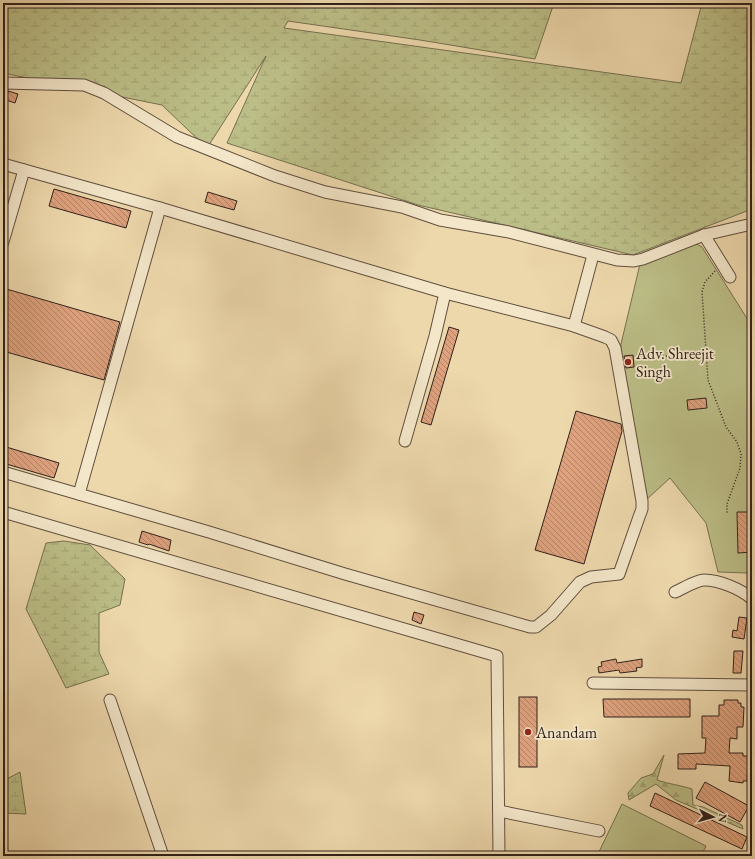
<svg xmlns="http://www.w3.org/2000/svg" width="755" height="859" viewBox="0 0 755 859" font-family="'EB Garamond',serif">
<defs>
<pattern id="forest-firs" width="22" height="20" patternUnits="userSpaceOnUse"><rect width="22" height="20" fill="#bcbe87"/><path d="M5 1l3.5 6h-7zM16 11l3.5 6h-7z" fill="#a2a374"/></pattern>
<pattern id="wetland-marsh" width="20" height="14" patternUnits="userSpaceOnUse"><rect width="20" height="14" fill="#bcbe87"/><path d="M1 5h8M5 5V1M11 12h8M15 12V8" fill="none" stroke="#a2a374"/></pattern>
<pattern id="building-back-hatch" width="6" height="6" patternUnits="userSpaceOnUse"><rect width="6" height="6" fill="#dea27e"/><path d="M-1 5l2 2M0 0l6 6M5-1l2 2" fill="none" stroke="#b58466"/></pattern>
</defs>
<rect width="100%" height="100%" fill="#edd8ac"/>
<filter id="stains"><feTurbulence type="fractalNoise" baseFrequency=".005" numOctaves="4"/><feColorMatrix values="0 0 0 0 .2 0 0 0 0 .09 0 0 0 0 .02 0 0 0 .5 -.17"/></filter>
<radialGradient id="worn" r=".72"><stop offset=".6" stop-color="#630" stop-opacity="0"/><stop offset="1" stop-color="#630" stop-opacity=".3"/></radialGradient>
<path fill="url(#forest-firs)" stroke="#767050" d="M664,755L657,780C668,784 680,785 692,789L693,805L703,807L742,825L743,829L676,800L656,784L629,800L628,793L641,778L653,774Z"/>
<g fill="url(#wetland-marsh)" stroke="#767050">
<polygon points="3,3 554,3 535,59 420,40 288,21 284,28 681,83 702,3 752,3 752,209 633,255 418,205 227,143 266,56 207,148 162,105 3,73"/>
<polygon points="64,541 90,545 125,579 120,605 99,613 99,652 109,674 66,688 26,609 46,543"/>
<polygon points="20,772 26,814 3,813 3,781"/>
</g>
<g fill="#bcbe87" stroke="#767050">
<polygon points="697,244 702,247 748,320 751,330 752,570 748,573 718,572 706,523 670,478 646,500 620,359 621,344 640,264 690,245"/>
<polygon points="622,804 706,846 701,856 597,856"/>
</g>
<g fill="url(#building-back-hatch)" stroke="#31211a">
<polygon points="8,91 18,94 15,103 6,100"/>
<polygon points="54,189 131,211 126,228 49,206"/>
<polygon points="208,192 237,201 234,210 205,202"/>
<polygon points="3,288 120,322 104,380 3,351"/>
<polygon points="449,327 459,330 431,425 421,422"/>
<polygon points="633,355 634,367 626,368 624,356"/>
<polygon points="706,398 707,408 688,410 687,400"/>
<polygon points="576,411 621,424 622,431 584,564 535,550"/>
<polygon points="3,446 59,463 54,478 3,463"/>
<polygon points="737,512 752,512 752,552 738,553"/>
<polygon points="142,531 171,540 169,551 149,544 148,545 139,542"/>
<polygon points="414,612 424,615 421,624 412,620"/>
<polygon points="739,617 747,618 744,639 732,637 733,630 737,631"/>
<polygon points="734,651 743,651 741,673 733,673"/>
<polygon points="616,659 617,663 642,659 642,667 636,668 637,671 620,673 619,670 599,673 598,667 602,666 601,662"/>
<rect x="519" y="697" width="18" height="70"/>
<polygon points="603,699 690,699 690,717 604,717"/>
<polygon points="724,700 738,700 738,703 741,703 741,707 744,707 743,727 737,727 737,739 730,738 729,753 743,753 743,756 748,756 747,781 743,781 743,783 729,781 730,766 696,764 696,769 678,769 678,754 705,753 706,738 702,738 702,716 719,716 719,705 724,705"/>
<polygon points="705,782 749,806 740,822 696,798"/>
<polygon points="655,793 747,837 742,849 650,806"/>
</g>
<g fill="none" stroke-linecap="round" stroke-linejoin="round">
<defs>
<g id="minor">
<polyline points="3,83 84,85 104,93 177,137 275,176 325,192 402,207 440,220 509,232 617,260 634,261 643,259 704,235 752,224"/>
<polyline points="3,164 160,208 445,293 574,326 605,337 611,340 615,348 642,501 642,509 639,517 619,574 591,577 580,582 551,615 536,627 530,627 345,574 209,532 3,472"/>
<polyline points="704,235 730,277"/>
<polyline points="3,242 24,170"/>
<polyline points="574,326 593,255"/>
<polyline points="405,441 435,336 445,293"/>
<polyline points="79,494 160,208"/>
<polyline points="3,512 497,656 499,856"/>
<path d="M675,592C682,589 697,580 704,580C719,580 741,589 752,599"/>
<polyline points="593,683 752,685"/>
<polyline points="110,700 163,856"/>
<polyline points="499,811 599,831"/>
</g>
</defs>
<use href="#minor" stroke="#604f3e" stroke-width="13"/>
<g stroke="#31211a" stroke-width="1.5" stroke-dasharray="1 2" stroke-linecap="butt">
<polyline points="715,271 705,282 702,292 708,380 726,427 737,442 741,454 740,468 727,504 727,513"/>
<polyline points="639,357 695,355 700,354 704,348"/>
</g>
<use href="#minor" stroke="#f3e6c9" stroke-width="11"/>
</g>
<g fill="#8f2418" stroke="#f3e6c9" stroke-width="1.5">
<circle cx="628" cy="362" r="4"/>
<circle cx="528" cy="732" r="4"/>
</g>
<g text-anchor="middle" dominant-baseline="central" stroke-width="3.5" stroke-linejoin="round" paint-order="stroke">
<g font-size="16" fill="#31211a" stroke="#f3e6c9" text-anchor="start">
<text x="636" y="353">Adv. Shreejit<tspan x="636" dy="18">Singh</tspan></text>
<text x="536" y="732">Anandam</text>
</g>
</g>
<rect width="755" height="859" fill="none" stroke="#edd8ac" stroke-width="16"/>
<rect x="4" y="4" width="747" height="851" fill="none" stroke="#31211a" stroke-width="2"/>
<rect x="8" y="8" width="739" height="843" fill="none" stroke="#31211a"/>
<g transform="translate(713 817) rotate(96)" stroke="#f3e6c9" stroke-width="3" paint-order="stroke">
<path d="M0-3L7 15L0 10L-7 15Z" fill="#31211a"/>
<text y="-6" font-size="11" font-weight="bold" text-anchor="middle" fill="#31211a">N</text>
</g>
<rect width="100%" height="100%" filter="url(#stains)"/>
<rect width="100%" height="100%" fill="url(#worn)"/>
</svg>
